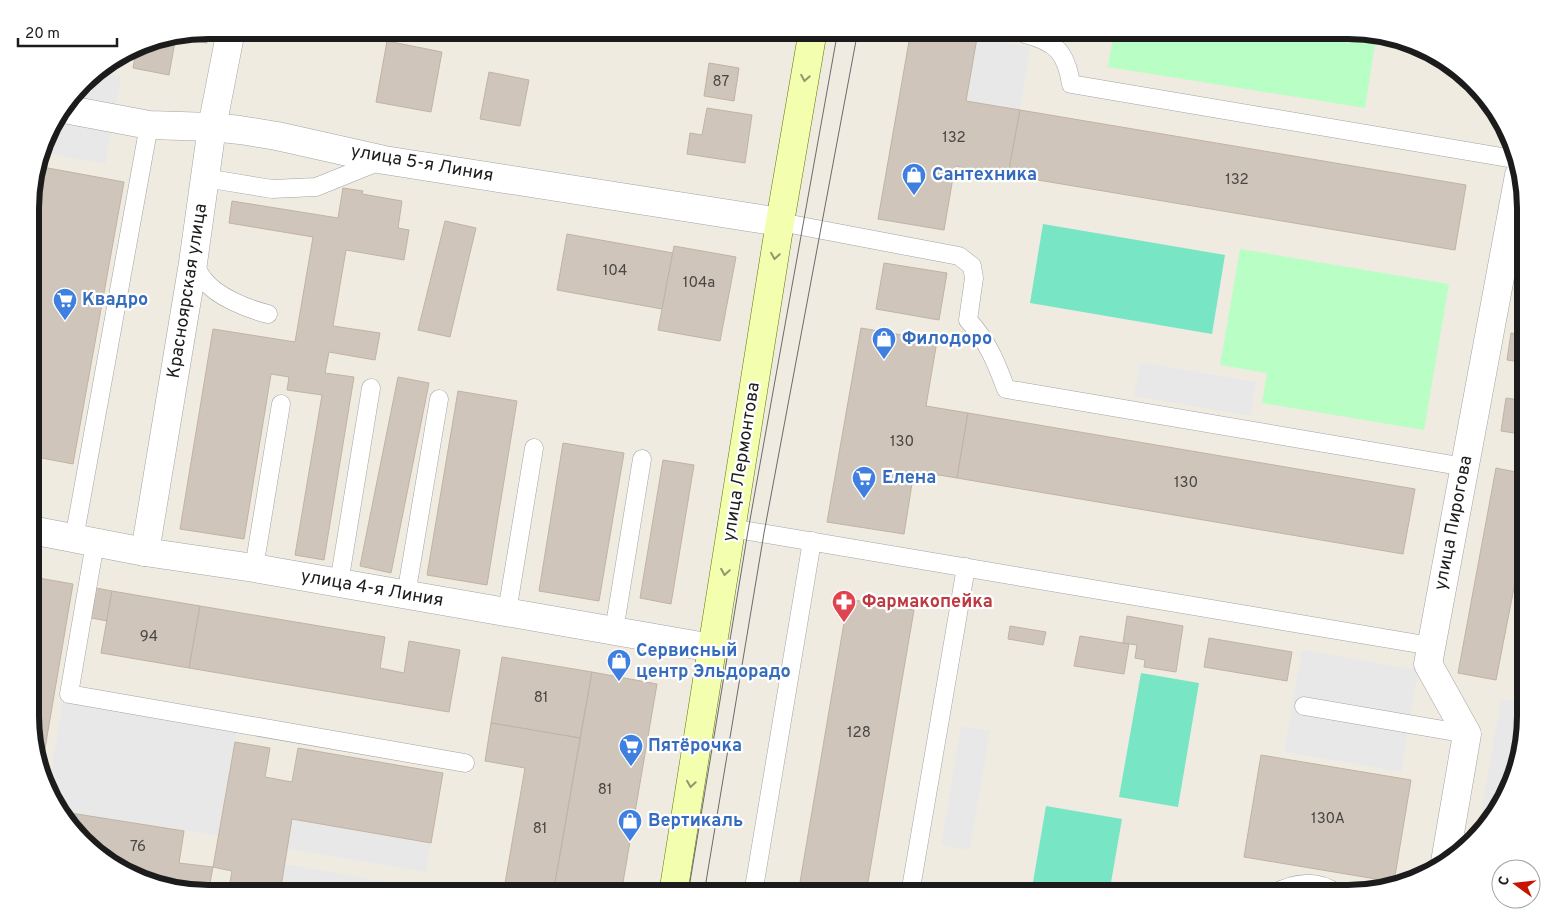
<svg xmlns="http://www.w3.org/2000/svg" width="1556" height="924" viewBox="0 0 1556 924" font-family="Overpass,sans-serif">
<rect width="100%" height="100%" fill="#efebe1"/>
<g fill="#b9fec5">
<polygon points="1114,30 1348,30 1376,38 1365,108 1108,67"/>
<polygon points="1240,249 1449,284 1424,430 1262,403 1267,373 1220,365"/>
</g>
<g fill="#78e5c5">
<polygon points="1043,224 1225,255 1212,334 1030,303"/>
<polygon points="1141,673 1199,683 1178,807 1119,797"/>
<polygon points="1046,806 1122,819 1109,894 1031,894"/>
</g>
<g fill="#e8e8e8">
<polygon points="977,38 1030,47 1020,110 966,101"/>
<polygon points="94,72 121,77 105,164 41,152 48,129 90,74"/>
<polygon points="1140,362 1256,382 1251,416 1134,396"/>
<polygon points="1302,650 1418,670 1401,772 1284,752"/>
<polygon points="1501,699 1526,703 1526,724 1502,805 1479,828"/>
<polygon points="63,702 237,730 218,836 58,811 49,786"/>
<polygon points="961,726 990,731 970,850 941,845"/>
<polygon points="292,819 431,843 426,872 287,849"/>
<polygon points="284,864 454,894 288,894 280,893"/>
</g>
<g fill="#cfc5ba" stroke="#c1b3a2">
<polygon points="209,30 207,43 186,39 187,34"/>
<polygon points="455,30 493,30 491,37"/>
<polygon points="911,30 930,30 977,38 966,101 1020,110 1008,175 955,166 944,230 878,219"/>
<polygon points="176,36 169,75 133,68 137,45"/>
<polygon points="387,41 442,52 431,112 376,102"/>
<polygon points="709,63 739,68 734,101 704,96"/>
<polygon points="489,72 529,80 520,126 480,119"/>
<polygon points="707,108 752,115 745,163 687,154 690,133 702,135"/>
<polygon points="1020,110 1466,185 1455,250 1008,175"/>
<polygon points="37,166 124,182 73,464 31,456 31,185"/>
<polygon points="343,188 363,191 362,194 402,201 398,228 409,230 404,260 346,250 333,326 380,333 375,360 329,352 325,373 354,377 324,560 295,555 322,395 287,390 289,377 271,374 244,539 180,529 213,329 295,342 313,237 229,223 232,201 338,218"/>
<polygon points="445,221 476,228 450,337 418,330"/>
<polygon points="567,234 673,253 662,309 557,290"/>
<polygon points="674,246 736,257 720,341 658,330"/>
<polygon points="884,263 947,273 939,320 876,309"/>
<polygon points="861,328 937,341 926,406 968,413 957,478 914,471 904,534 827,522"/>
<polygon points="1511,333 1526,336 1526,363 1507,360"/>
<polygon points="398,377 429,383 391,573 360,566"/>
<polygon points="458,391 517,401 487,585 427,575"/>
<polygon points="1506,398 1526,401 1526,435 1501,431"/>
<polygon points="968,413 1415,489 1403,554 957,478"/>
<polygon points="563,443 624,453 599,601 539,591"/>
<polygon points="663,460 694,465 671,604 640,598"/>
<polygon points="1496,468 1526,474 1526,526 1496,680 1458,673"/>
<polygon points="33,577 73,584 42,766 31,739"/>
<polygon points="96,588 112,591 107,621 91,618"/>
<polygon points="112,591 200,606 189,668 101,653"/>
<polygon points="848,599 914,610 902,680 866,894 798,894"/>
<polygon points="200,606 385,637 380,668 404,673 409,641 460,650 449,712 189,668"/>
<polygon points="1127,616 1183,626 1176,672 1144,667 1145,660 1135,658 1137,645 1123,643"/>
<polygon points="1010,626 1046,632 1043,645 1008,639"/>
<polygon points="1080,636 1129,644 1124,674 1074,666"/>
<polygon points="1209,638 1292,652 1287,681 1204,667"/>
<polygon points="502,657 592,672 580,738 491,723"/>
<polygon points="1526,671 1526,697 1521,696"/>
<polygon points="592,672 657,684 621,894 553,894"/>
<polygon points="491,723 580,738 553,894 532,894 504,889 525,768 485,761"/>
<polygon points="235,742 270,748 265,777 292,782 298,748 443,773 431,843 292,819 280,893 288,894 228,894 232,871 213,867"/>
<polygon points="1261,755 1411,780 1394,882 1244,857"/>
<polygon points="58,811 184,831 179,863 213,867 208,894 119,870 60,815"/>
</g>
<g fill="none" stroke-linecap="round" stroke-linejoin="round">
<defs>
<g id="service">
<path d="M1025,30V34C1056,42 1066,52 1071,84L1514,159"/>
<polyline points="205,178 272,189 316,187 383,160"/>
<path d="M780,222L959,256L972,266L974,278L968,320C988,342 996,362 1006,389L1465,467"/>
<path d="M193,263C197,269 200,275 204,280C217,297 248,309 268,314"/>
<polyline points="731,528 1431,646"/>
<polyline points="74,539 149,125"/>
<polyline points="95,543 69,694 465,763"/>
<polyline points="254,568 281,404"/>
<polyline points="339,583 371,388"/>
<polyline points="406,595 439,399"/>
<polyline points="507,612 534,448"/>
<polyline points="614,631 642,459"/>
<polyline points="1304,706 1467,734"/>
<polyline points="753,894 812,541"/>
<polyline points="910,894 966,567"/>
<path d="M1273,894C1294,882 1317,879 1338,894"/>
</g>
<g id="minor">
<polyline points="64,109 149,125 212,127 240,130 277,136 384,160 780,222"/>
<polyline points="31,530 145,552 254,568 712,648"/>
<polyline points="145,552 193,263 212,127 231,30"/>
<polyline points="1445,862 1467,734 1428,664 1519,175"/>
</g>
<polyline id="secondary" points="673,894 780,222 813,30"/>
</defs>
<use href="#service" stroke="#a3a3a3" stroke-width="19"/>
<use href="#minor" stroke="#a3a3a3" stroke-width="29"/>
<use href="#secondary" stroke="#5e7600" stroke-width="29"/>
<use href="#service" stroke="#fff" stroke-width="18"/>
<use href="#minor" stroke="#fff" stroke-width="28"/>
<use href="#secondary" stroke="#f3feaf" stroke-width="28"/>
<g stroke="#6a6a6a" stroke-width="1">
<polyline points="688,894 748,531 838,30"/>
<polyline points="704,894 764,533 858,30"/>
</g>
</g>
<defs><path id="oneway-chevron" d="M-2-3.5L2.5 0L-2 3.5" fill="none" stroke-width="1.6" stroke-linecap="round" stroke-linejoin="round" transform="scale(1.25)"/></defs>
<g stroke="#92986d">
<use href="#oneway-chevron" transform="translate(805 78) rotate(100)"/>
<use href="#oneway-chevron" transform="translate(775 256) rotate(99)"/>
<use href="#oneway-chevron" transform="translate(725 572) rotate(99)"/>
<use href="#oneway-chevron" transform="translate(691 784) rotate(99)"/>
</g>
<defs>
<symbol id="shop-pin" viewBox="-11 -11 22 30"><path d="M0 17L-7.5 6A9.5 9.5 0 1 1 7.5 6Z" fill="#3f7fe0" stroke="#fff"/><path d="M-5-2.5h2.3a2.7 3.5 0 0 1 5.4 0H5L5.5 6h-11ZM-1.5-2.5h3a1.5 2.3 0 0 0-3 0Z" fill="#fff"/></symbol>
<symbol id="supermarket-pin" viewBox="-11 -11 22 30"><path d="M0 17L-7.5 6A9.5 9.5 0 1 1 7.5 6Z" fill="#3f7fe0" stroke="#fff"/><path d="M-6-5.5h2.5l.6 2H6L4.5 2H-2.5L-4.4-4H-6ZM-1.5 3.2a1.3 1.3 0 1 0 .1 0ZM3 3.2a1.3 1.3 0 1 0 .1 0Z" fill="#fff"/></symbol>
<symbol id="pharmacy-pin" viewBox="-11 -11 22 30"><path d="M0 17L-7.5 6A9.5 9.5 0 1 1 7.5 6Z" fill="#e0444e" stroke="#fff"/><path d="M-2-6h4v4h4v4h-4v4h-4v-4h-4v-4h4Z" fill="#fff"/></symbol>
</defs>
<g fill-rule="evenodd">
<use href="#shop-pin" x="900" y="161" width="28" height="38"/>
<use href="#supermarket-pin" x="51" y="286" width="28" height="38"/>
<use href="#shop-pin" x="870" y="325" width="28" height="38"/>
<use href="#supermarket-pin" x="850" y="464" width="28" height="38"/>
<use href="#pharmacy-pin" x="830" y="588" width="28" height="38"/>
<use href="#shop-pin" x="605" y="647" width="28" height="38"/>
<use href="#supermarket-pin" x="617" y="732" width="28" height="38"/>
<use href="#shop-pin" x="616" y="807" width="28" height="38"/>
</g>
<g text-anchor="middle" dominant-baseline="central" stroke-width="4.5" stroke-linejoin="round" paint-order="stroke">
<g font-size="15" fill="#494644">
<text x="721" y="82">87</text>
<text x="954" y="138">132</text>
<text x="1237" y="180">132</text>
<text x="615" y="271">104</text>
<text x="699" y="283">104а</text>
<text x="902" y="442">130</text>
<text x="1186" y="483">130</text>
<text x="149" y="637">94</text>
<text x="541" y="698">81</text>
<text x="859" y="733">128</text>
<text x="605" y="790">81</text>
<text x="1328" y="819">130А</text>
<text x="540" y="829">81</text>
<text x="138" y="847">76</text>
</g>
<g font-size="18" fill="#1c1c1c" stroke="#fff">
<text transform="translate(422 164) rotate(10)">улица 5-я Линия</text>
<text transform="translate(188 291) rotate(-81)">Красноярская улица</text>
<text transform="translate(742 462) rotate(-81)">улица Лермонтова</text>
<text transform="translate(1454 523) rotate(-79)">улица Пирогова</text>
<text transform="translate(372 589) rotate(10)">улица 4-я Линия</text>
</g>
<g font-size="18" font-weight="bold" fill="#366cbe" stroke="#fff" text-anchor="start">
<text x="932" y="175">Сантехника</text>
<text x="82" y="300">Квадро</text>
<text x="902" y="339">Филодоро</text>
<text x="882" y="478">Елена</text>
<text x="636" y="651">Сервисный<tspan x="636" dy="21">центр Эльдорадо</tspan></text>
<text x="648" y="746">Пятёрочка</text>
<text x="648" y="821">Вертикаль</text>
</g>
<g font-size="18" font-weight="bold" fill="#be3a42" stroke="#fff" text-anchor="start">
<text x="862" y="602">Фармакопейка</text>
</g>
</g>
<path d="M0 0H1556V924H0ZM208 39H1348A169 169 0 0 1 1517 208V716A169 169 0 0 1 1348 885H208A169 169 0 0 1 39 716V208A169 169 0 0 1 208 39Z" fill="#fff" fill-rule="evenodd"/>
<path fill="none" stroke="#1c1c1c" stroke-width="6" d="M208 39H1348A169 169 0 0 1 1517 208V716A169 169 0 0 1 1348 885H208A169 169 0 0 1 39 716V208A169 169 0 0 1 208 39Z"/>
<g transform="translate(1516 884) rotate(285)"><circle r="24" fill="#ffffff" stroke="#a4a4a4"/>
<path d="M0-4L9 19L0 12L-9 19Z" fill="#c81300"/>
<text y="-8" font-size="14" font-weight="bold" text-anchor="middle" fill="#1c1c1c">С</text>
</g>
<path d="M18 38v8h99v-8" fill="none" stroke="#1c1c1c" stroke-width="2.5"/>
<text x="25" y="38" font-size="15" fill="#1c1c1c" stroke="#ffffff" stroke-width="4" paint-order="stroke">20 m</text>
</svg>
